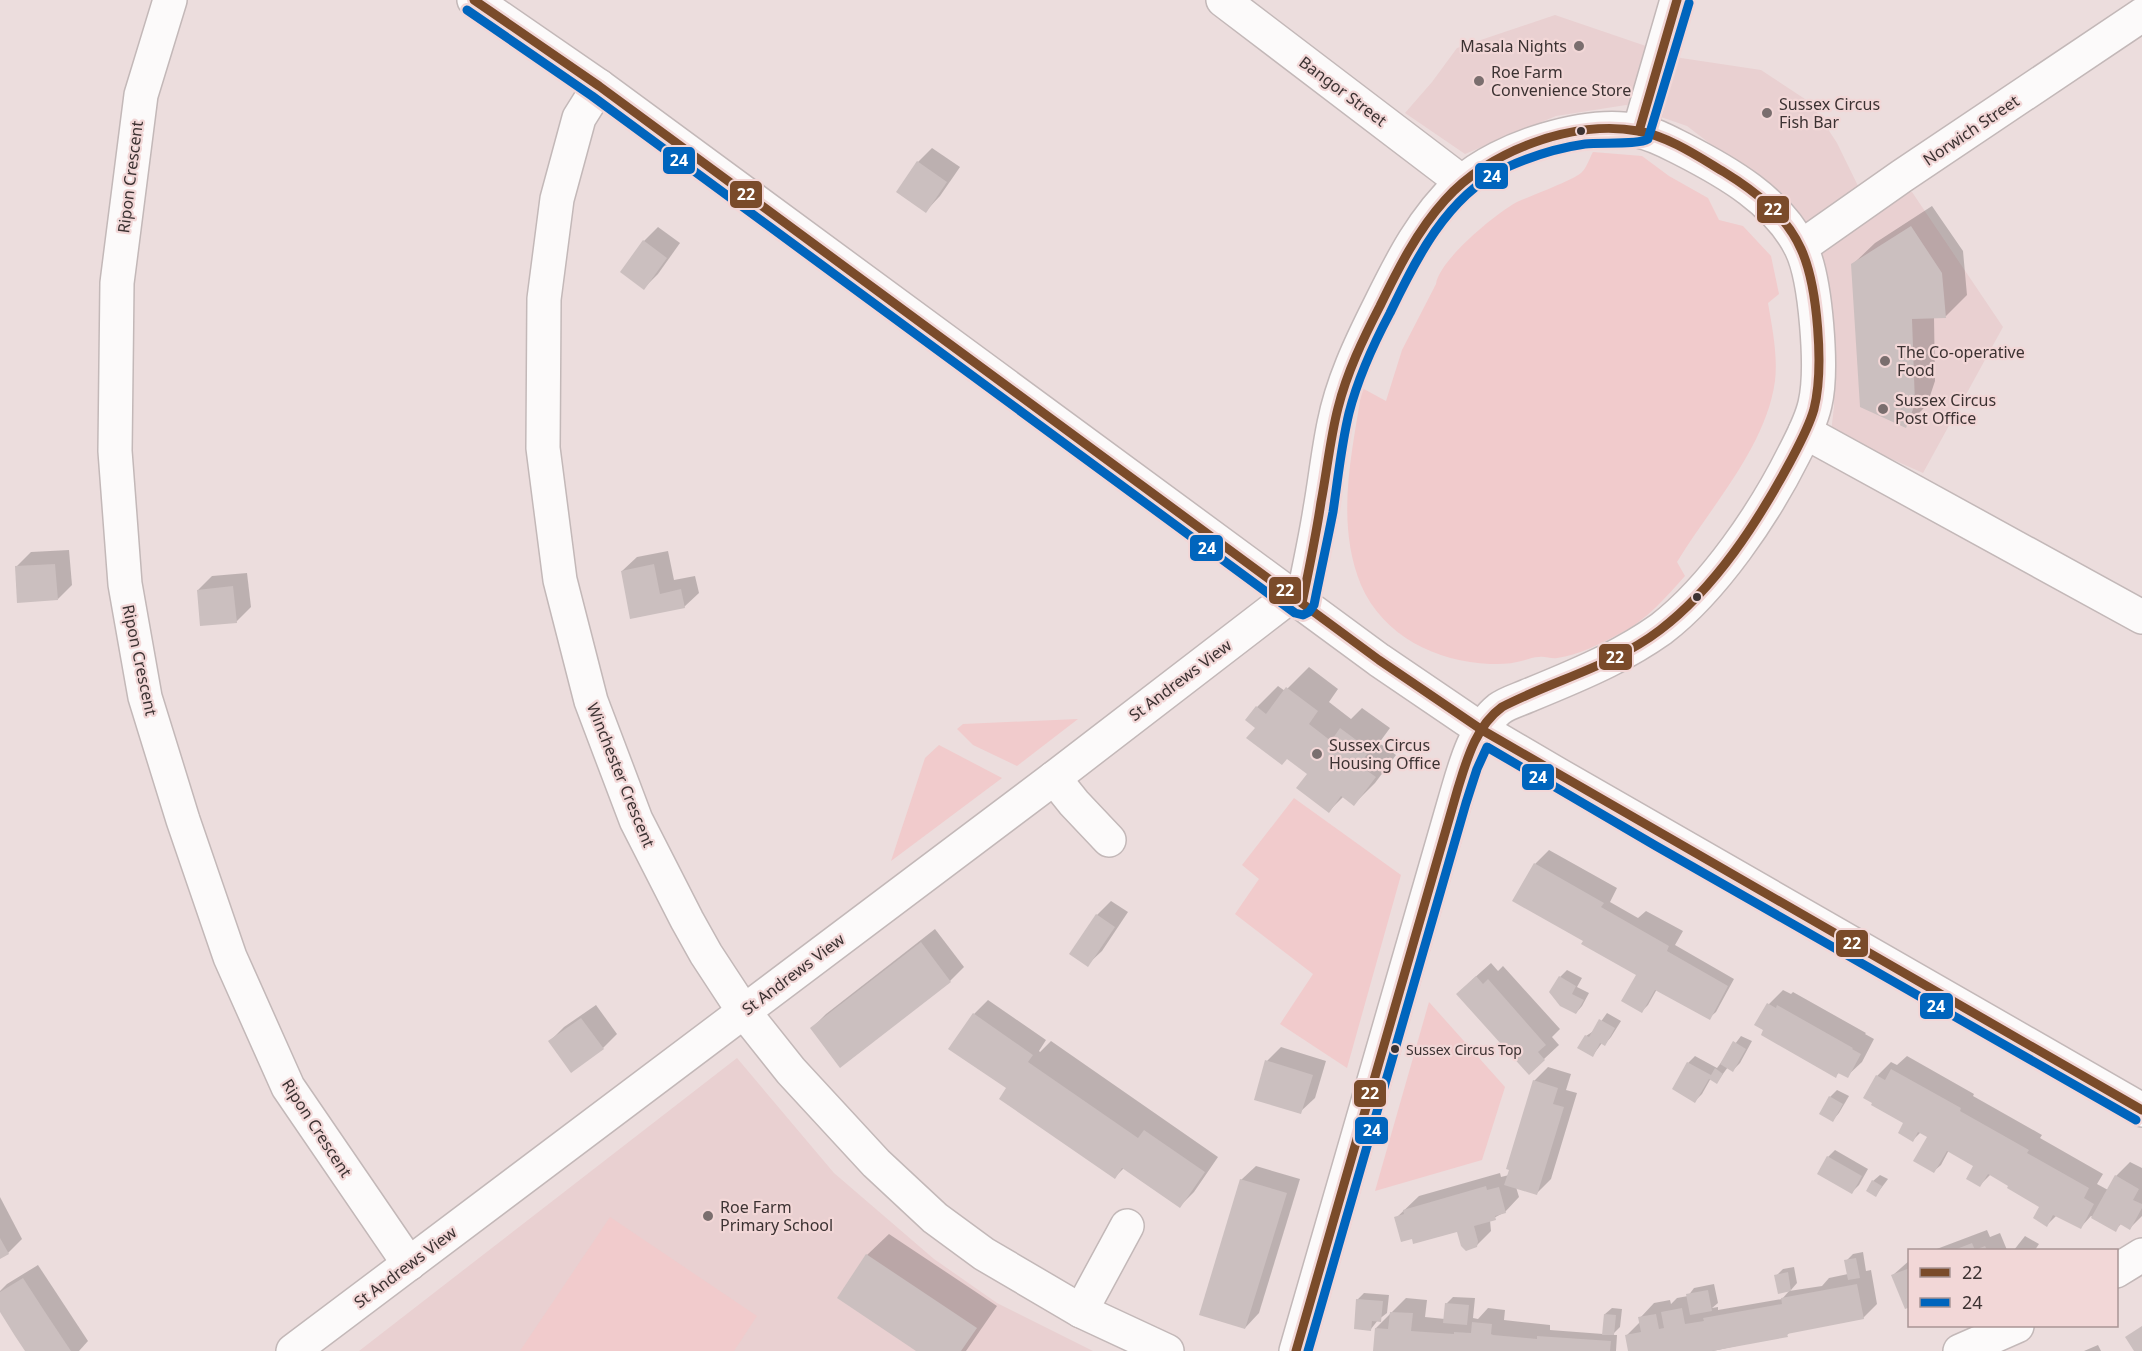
<svg xmlns="http://www.w3.org/2000/svg" width="2142" height="1351" viewBox="0 0 2142 1351" font-family="'Noto Sans',sans-serif">
<rect width="100%" height="100%" fill="#ecdddd"/>
<g fill="#e9d0d1">
<polygon points="1555,15 1681,58 1761,70 1811,103 1837,143 1859,188 1912,192 2003,327 1923,473 1831,432 1834,407 1831,297 1798,211 1687,126 1626,105 1556,116 1465,154 1405,113 1432,82 1457,48"/>
<polygon points="737,1058 834,1173 934,1259 997,1303 1093,1351 359,1351"/>
</g>
<g fill="#f1cbcc">
<path d="M1593,152L1642,156L1669,176L1708,198L1719,220L1743,226L1771,256L1779,294L1768,303C1772,327 1778,355 1775,381C1766,447 1711,506 1677,562L1685,576C1666,597 1647,620 1621,633C1602,643 1579,655 1557,658C1551,659 1545,656 1539,657C1532,657 1524,661 1517,662C1509,664 1499,664 1490,664C1437,662 1383,636 1361,585C1335,521 1352,454 1362,388L1386,401L1402,350L1436,284C1439,260 1497,212 1519,201C1531,196 1576,179 1582,172C1587,167 1590,157 1593,152Z"/>
<polygon points="1078,719 1017,766 973,745 957,729 963,724"/>
<polygon points="939,745 1002,778 891,861 925,758"/>
<polygon points="1294,798 1401,875 1347,1068 1280,1024 1313,974 1235,914 1259,879 1242,865"/>
<polygon points="1429,1002 1505,1087 1482,1160 1375,1191"/>
<polygon points="610,1217 757,1316 734,1351 520,1351"/>
</g>
<g fill="#0003">
<polygon points="932,148 960,167 940,196 926,211 918,162"/>
<polygon points="1932,206 1963,251 1967,295 1946,316 1934,317 1935,381 1927,405 1905,427 1853,264 1875,243"/>
<polygon points="658,227 680,243 658,274 644,288 644,241"/>
<polygon points="69,550 72,585 58,599 16,567 31,552"/>
<polygon points="668,551 674,580 695,576 699,593 684,607 632,618 622,571 637,557"/>
<polygon points="247,573 251,607 236,622 198,590 212,576"/>
<polygon points="1309,667 1338,689 1329,702 1351,719 1362,708 1390,728 1379,743 1396,755 1375,783 1354,804 1344,796 1329,811 1309,774 1257,727 1257,707 1278,686 1285,691"/>
<polygon points="1549,850 1617,888 1610,902 1638,918 1646,911 1683,931 1675,945 1734,979 1716,1012 1709,1018 1657,989 1648,1005 1642,1011 1638,975 1585,940 1535,864"/>
<polygon points="1111,901 1128,912 1102,951 1087,965 1097,915"/>
<polygon points="935,929 964,967 950,981 812,1028 826,1014"/>
<polygon points="1491,963 1498,971 1503,966 1560,1029 1552,1037 1559,1045 1529,1073 1472,980"/>
<polygon points="1567,970 1582,978 1577,987 1589,993 1582,1006 1576,1013 1560,977"/>
<polygon points="1783,990 1791,994 1793,992 1866,1033 1865,1034 1874,1039 1862,1062 1847,1076 1840,1072 1835,1076 1756,1025 1769,1004"/>
<polygon points="988,1000 1046,1040 1039,1051 1040,1052 1051,1041 1218,1157 1194,1192 1180,1206 1124,1168 1115,1177 1011,1083 950,1049 974,1014"/>
<polygon points="596,1005 617,1034 603,1048 550,1041 564,1027"/>
<polygon points="1607,1013 1621,1021 1611,1037 1605,1044 1602,1043 1593,1055 1586,1036 1595,1030"/>
<polygon points="1741,1036 1752,1041 1740,1063 1733,1070 1728,1067 1717,1082 1711,1078 1702,1094 1695,1101 1688,1063 1695,1056 1717,1068"/>
<polygon points="1281,1047 1326,1061 1315,1098 1300,1112 1267,1061"/>
<polygon points="1907,1056 1974,1094 1973,1096 2042,1135 2040,1138 2103,1174 2097,1184 2108,1190 2116,1176 2130,1162 2142,1168 2142,1216 2130,1228 2121,1224 2115,1230 2091,1216 2081,1227 2057,1215 2047,1225 2041,1206 1991,1174 1980,1185 1975,1166 1949,1150 1941,1165 1934,1171 1930,1137 1921,1132 1913,1140 1905,1123 1877,1076 1891,1062 1897,1065"/>
<polygon points="1548,1067 1571,1074 1566,1090 1577,1093 1551,1179 1537,1193 1516,1187 1519,1197 1505,1212 1490,1220 1491,1231 1476,1246 1458,1230 1413,1237 1396,1218 1419,1196 1500,1173 1501,1177 1509,1175 1534,1081"/>
<polygon points="1837,1090 1849,1096 1839,1113 1833,1120 1830,1097"/>
<polygon points="1835,1150 1868,1169 1859,1185 1852,1192 1828,1157"/>
<polygon points="1256,1166 1300,1179 1259,1313 1245,1328 1241,1180"/>
<polygon points="1880,1175 1888,1179 1876,1195 1873,1181"/>
<polygon points="0,1197 22,1239 8,1253 0,1257"/>
<polygon points="1987,1230 1990,1237 2000,1233 2007,1250 1934,1250"/>
<polygon points="889,1234 997,1306 966,1351 919,1351 867,1255"/>
<polygon points="2025,1236 2039,1244 2035,1250 2014,1250"/>
<polygon points="1863,1252 1866,1271 1871,1270 1877,1304 1863,1318 1791,1331 1787,1335 1713,1351 1629,1351 1626,1336 1640,1322 1640,1318 1654,1303 1670,1300 1671,1304 1677,1298 1688,1296 1694,1288 1714,1284 1718,1303 1712,1308 1718,1307 1718,1310 1782,1299 1789,1291 1822,1286 1829,1278 1848,1274 1846,1261 1853,1254"/>
<polygon points="1910,1260 1910,1306 1893,1275"/>
<polygon points="38,1265 88,1341 79,1351 28,1351 0,1309 0,1291 7,1284"/>
<polygon points="1794,1267 1797,1283 1791,1290 1776,1276 1783,1269"/>
<polygon points="1364,1293 1389,1295 1387,1313 1378,1320 1371,1329 1357,1300"/>
<polygon points="1453,1297 1475,1298 1473,1318 1478,1319 1488,1308 1505,1310 1504,1320 1550,1325 1550,1330 1603,1334 1605,1314 1612,1308 1622,1309 1620,1327 1612,1335 1617,1335 1616,1351 1374,1351 1376,1328 1406,1298 1427,1300 1425,1317 1445,1319 1446,1304"/>
<polygon points="2098,1345 2101,1351 2084,1351"/>
</g>
<g fill="#cbbfbf">
<polygon points="917,161 947,182 926,213 896,192"/>
<polygon points="1911,226 1942,273 1946,318 1912,319 1915,404 1906,428 1860,407 1851,264"/>
<polygon points="643,240 667,258 644,290 620,272"/>
<polygon points="55,564 58,600 17,603 15,566"/>
<polygon points="654,564 660,594 681,589 685,608 630,619 621,571"/>
<polygon points="233,586 237,623 200,626 197,590"/>
<polygon points="1286,687 1318,711 1309,724 1331,741 1340,728 1370,750 1359,765 1376,777 1354,806 1341,796 1329,813 1296,788 1307,774 1287,759 1282,765 1246,738 1255,728 1245,720 1256,706 1266,714"/>
<polygon points="1534,863 1604,903 1601,907 1669,946 1667,951 1728,986 1710,1020 1655,990 1642,1013 1621,1001 1636,975 1581,944 1583,941 1512,901"/>
<polygon points="1096,914 1115,927 1088,967 1069,954"/>
<polygon points="921,942 951,982 840,1068 810,1028"/>
<polygon points="1476,976 1483,984 1488,979 1546,1045 1538,1052 1545,1060 1529,1075 1456,994"/>
<polygon points="1559,976 1576,986 1572,994 1584,1000 1576,1014 1560,1006 1549,992"/>
<polygon points="1767,1003 1776,1008 1777,1005 1853,1048 1852,1049 1861,1054 1848,1078 1838,1073 1836,1078 1761,1035 1763,1030 1754,1025"/>
<polygon points="973,1013 1033,1055 1028,1062 1138,1138 1144,1130 1205,1172 1180,1208 1122,1168 1115,1179 999,1099 1006,1088 948,1049"/>
<polygon points="581,1018 604,1049 571,1073 548,1041"/>
<polygon points="1599,1019 1615,1028 1605,1046 1600,1043 1593,1057 1577,1048 1585,1035 1589,1037"/>
<polygon points="1733,1041 1746,1049 1733,1072 1720,1064"/>
<polygon points="1265,1060 1313,1075 1301,1114 1254,1100"/>
<polygon points="1687,1062 1711,1075 1715,1068 1723,1074 1717,1084 1709,1079 1695,1103 1672,1089"/>
<polygon points="1891,1069 1961,1108 1960,1111 2029,1150 2027,1153 2089,1188 2084,1198 2094,1204 2081,1229 2053,1215 2047,1227 2033,1218 2039,1207 2007,1188 2008,1186 1988,1174 1980,1187 1966,1179 1973,1166 1947,1151 1934,1173 1913,1161 1927,1137 1918,1132 1913,1142 1898,1133 1903,1123 1871,1105 1872,1103 1863,1098 1876,1075 1885,1080"/>
<polygon points="1533,1080 1558,1088 1553,1104 1564,1107 1537,1195 1504,1185 1509,1170 1506,1169"/>
<polygon points="1829,1096 1843,1104 1833,1122 1819,1114"/>
<polygon points="1827,1156 1862,1176 1852,1194 1817,1174"/>
<polygon points="2115,1175 2139,1189 2133,1200 2142,1204 2142,1208 2130,1230 2120,1224 2116,1232 2091,1218"/>
<polygon points="1240,1179 1287,1193 1245,1329 1199,1315"/>
<polygon points="1872,1180 1882,1186 1876,1197 1866,1191"/>
<polygon points="1486,1186 1487,1190 1499,1187 1506,1213 1495,1216 1496,1220 1474,1226 1478,1241 1477,1247 1466,1251 1461,1246 1457,1232 1413,1244 1412,1239 1401,1242 1394,1217 1404,1214 1403,1210"/>
<polygon points="0,1238 9,1254 0,1259"/>
<polygon points="1972,1243 1975,1250 1985,1246 1987,1250 1954,1250"/>
<polygon points="866,1254 977,1328 961,1351 916,1351 837,1298"/>
<polygon points="1856,1258 1860,1278 1848,1280 1844,1260"/>
<polygon points="1910,1268 1910,1307 1905,1309 1891,1275"/>
<polygon points="1788,1272 1791,1291 1778,1294 1774,1275"/>
<polygon points="23,1278 47,1315 71,1351 25,1351 15,1336 0,1312 0,1292"/>
<polygon points="1857,1284 1864,1319 1787,1334 1788,1337 1712,1351 1628,1351 1625,1335 1641,1332 1638,1317 1656,1314 1659,1329 1664,1328 1661,1312 1682,1308 1685,1324 1704,1321 1703,1318 1782,1304 1781,1298"/>
<polygon points="1708,1290 1712,1311 1690,1315 1686,1294"/>
<polygon points="1356,1299 1383,1301 1381,1322 1372,1321 1371,1331 1354,1329"/>
<polygon points="1445,1303 1469,1305 1467,1325 1443,1323"/>
<polygon points="1390,1312 1413,1313 1411,1331 1454,1334 1454,1332 1471,1333 1472,1322 1492,1324 1491,1334 1493,1335 1537,1339 1537,1336 1611,1341 1610,1351 1373,1351 1375,1328 1388,1329"/>
<polygon points="1604,1314 1616,1315 1614,1335 1602,1335"/>
<polygon points="2142,1326 2142,1351 2134,1351 2125,1337"/>
</g>
<g fill="none" stroke-linecap="round" stroke-linejoin="round">
<defs>
<g id="minor">
<polyline points="170,0 141,95 117,283 115,451 125,584 145,697 183,820 230,957 288,1087 409,1264"/>
<polyline points="474,0 599,86 1379,660 1482,730 1557,774 2142,1110"/>
<polyline points="1223,0 1462,182"/>
<polyline points="599,86 579,118 557,199 544,299 543,448 560,580 591,701 636,820 687,920 706,954 744,1012 791,1071 876,1163 935,1218 984,1254 1081,1311 1167,1351"/>
<polyline points="1639,131 1677,0"/>
<polyline points="1801,247 1902,176 2142,15"/>
<polyline points="1805,432 2142,617"/>
<polyline points="1054,778 1074,803 1109,840"/>
<polyline points="2116,1271 2142,1255"/>
<polyline points="1081,1311 1127,1226"/>
<polyline points="293,1351 1054,778 1292,595"/>
<path d="M1296,1351L1455,800C1464,770 1473,730 1499,709C1507,703 1518,700 1527,696C1554,685 1581,674 1607,661C1625,652 1644,641 1661,629C1714,588 1764,514 1794,454C1802,438 1811,422 1815,404C1823,370 1816,279 1801,248C1778,201 1727,172 1682,149C1668,142 1654,134 1638,131C1587,120 1500,148 1461,183C1423,218 1401,262 1379,307C1360,345 1342,383 1334,424C1328,453 1325,482 1320,510C1315,542 1308,572 1302,603"/>
<polyline points="1960,1351 2017,1326"/>
</g>
</defs>
<use href="#minor" stroke="#c3b8b8" stroke-width="36"/>
<use href="#minor" stroke="#fcfafa" stroke-width="33"/>
<defs>
<g id="bus-1">
<polyline points="474,0 599,86 1379,660 1482,730 2142,1110"/>
<polyline points="1639,131 1677,0"/>
<path d="M1296,1351L1458,788C1467,759 1476,726 1502,707C1554,680 1613,666 1660,630C1716,587 1757,523 1790,462C1799,445 1809,427 1814,409C1824,369 1818,286 1801,249C1786,215 1755,191 1724,172C1699,157 1668,136 1638,131C1574,119 1488,151 1445,200C1417,231 1398,269 1380,306C1363,339 1347,372 1338,408C1330,439 1327,471 1321,502C1316,536 1309,569 1302,603"/>
</g>
<g id="bus-2">
<path d="M467,10L592,96L1295,613L1303,615L1309,612L1314,605C1320,574 1327,543 1333,512C1338,479 1341,446 1349,413C1358,378 1373,345 1390,313C1416,259 1446,198 1503,169C1529,157 1557,148 1585,144C1599,142 1639,145 1648,139L1689,3"/>
<polyline points="1308,1351 1466,803 1477,769 1487,747 1656,846 2136,1120"/>
</g>
</defs>
<use href="#bus-1" stroke="#f2d7d7" stroke-width="14"/>
<use href="#bus-2" stroke="#f2d7d7" stroke-width="14"/>
<use href="#bus-1" stroke="#7a4b2a" stroke-width="9"/>
<use href="#bus-2" stroke="#0065bd" stroke-width="9"/>
</g>
<g fill="#7a6e6e" stroke="#f2d7d7" stroke-width="2">
<circle cx="1579" cy="46" r="6"/>
<circle cx="1479" cy="81" r="6"/>
<circle cx="1767" cy="113" r="6"/>
<circle cx="1885" cy="361" r="6"/>
<circle cx="1883" cy="409" r="6"/>
<circle cx="1317" cy="754" r="6"/>
<circle cx="708" cy="1216" r="6"/>
</g>
<g fill="#3c3232" stroke="#f2d7d7" stroke-width="2">
<circle cx="1581" cy="131" r="5"/>
<circle cx="1697" cy="597" r="5"/>
<circle cx="1395" cy="1049" r="5"/>
</g>
<g text-anchor="middle" dominant-baseline="central" stroke-width="4.5" stroke-linejoin="round" paint-order="stroke">
<g font-size="14" fill="#3c3232" stroke="#f2d7d7" text-anchor="start">
<text x="1406" y="1049">Sussex Circus Top</text>
</g>
<g font-size="16" fill="#3c3232" stroke="#f2d7d7" text-anchor="start">
<text x="1567" y="46" text-anchor="end">Masala Nights</text>
<text x="1491" y="72">Roe Farm<tspan x="1491" dy="18">Convenience Store</tspan></text>
<text x="1779" y="104">Sussex Circus<tspan x="1779" dy="18">Fish Bar</tspan></text>
<text x="1897" y="352">The Co-operative<tspan x="1897" dy="18">Food</tspan></text>
<text x="1895" y="400">Sussex Circus<tspan x="1895" dy="18">Post Office</tspan></text>
<text x="1329" y="745">Sussex Circus<tspan x="1329" dy="18">Housing Office</tspan></text>
<text x="720" y="1207">Roe Farm<tspan x="720" dy="18">Primary School</tspan></text>
</g>
<g font-size="16" fill="#3c3232" stroke="#f2d7d7">
<text transform="translate(1343 91) rotate(37)">Bangor Street</text>
<text transform="translate(1971 130) rotate(-34)">Norwich Street</text>
<text transform="translate(130 177) rotate(-83)">Ripon Crescent</text>
<text transform="translate(140 660) rotate(78)">Ripon Crescent</text>
<text transform="translate(1180 680) rotate(-37)">St Andrews View</text>
<text transform="translate(621 775) rotate(68)">Winchester Crescent</text>
<text transform="translate(793 974) rotate(-37)">St Andrews View</text>
<text transform="translate(317 1128) rotate(57)">Ripon Crescent</text>
<text transform="translate(405 1267) rotate(-37)">St Andrews View</text>
</g>
</g>
<g stroke="#f2d7d7" stroke-width="2">
<rect x="662" y="146" width="34" height="29" rx="6" fill="#0065bd"/>
<rect x="1474" y="162" width="35" height="28" rx="6" fill="#0065bd"/>
<rect x="729" y="180" width="34" height="29" rx="6" fill="#7a4b2a"/>
<rect x="1756" y="195" width="34" height="29" rx="6" fill="#7a4b2a"/>
<rect x="1189" y="534" width="35" height="28" rx="6" fill="#0065bd"/>
<rect x="1268" y="576" width="34" height="29" rx="6" fill="#7a4b2a"/>
<rect x="1598" y="643" width="35" height="28" rx="6" fill="#7a4b2a"/>
<rect x="1521" y="763" width="34" height="28" rx="6" fill="#0065bd"/>
<rect x="1835" y="929" width="34" height="29" rx="6" fill="#7a4b2a"/>
<rect x="1919" y="992" width="35" height="28" rx="6" fill="#0065bd"/>
<rect x="1353" y="1079" width="34" height="29" rx="6" fill="#7a4b2a"/>
<rect x="1354" y="1116" width="35" height="29" rx="6" fill="#0065bd"/>
</g>
<g font-size="16" text-anchor="middle" font-weight="bold" fill="#fff">
<text x="679" y="166">24</text>
<text x="1492" y="182">24</text>
<text x="746" y="200">22</text>
<text x="1773" y="215">22</text>
<text x="1207" y="554">24</text>
<text x="1285" y="596">22</text>
<text x="1615" y="663">22</text>
<text x="1538" y="783">24</text>
<text x="1852" y="949">22</text>
<text x="1936" y="1012">24</text>
<text x="1370" y="1099">22</text>
<text x="1372" y="1136">24</text>
</g>
<rect x="1908" y="1249" width="210" height="78" fill="#f2d7d7" stroke="#a99595" stroke-width="1.5"/>
<rect x="1920" y="1268" width="30" height="9" fill="#7a4b2a" stroke="#a99595" stroke-width="1.5"/>
<text x="1962" y="1279" font-size="18" fill="#3c3232">22</text>
<rect x="1920" y="1298" width="30" height="9" fill="#0065bd" stroke="#a99595" stroke-width="1.5"/>
<text x="1962" y="1309" font-size="18" fill="#3c3232">24</text>
</svg>
